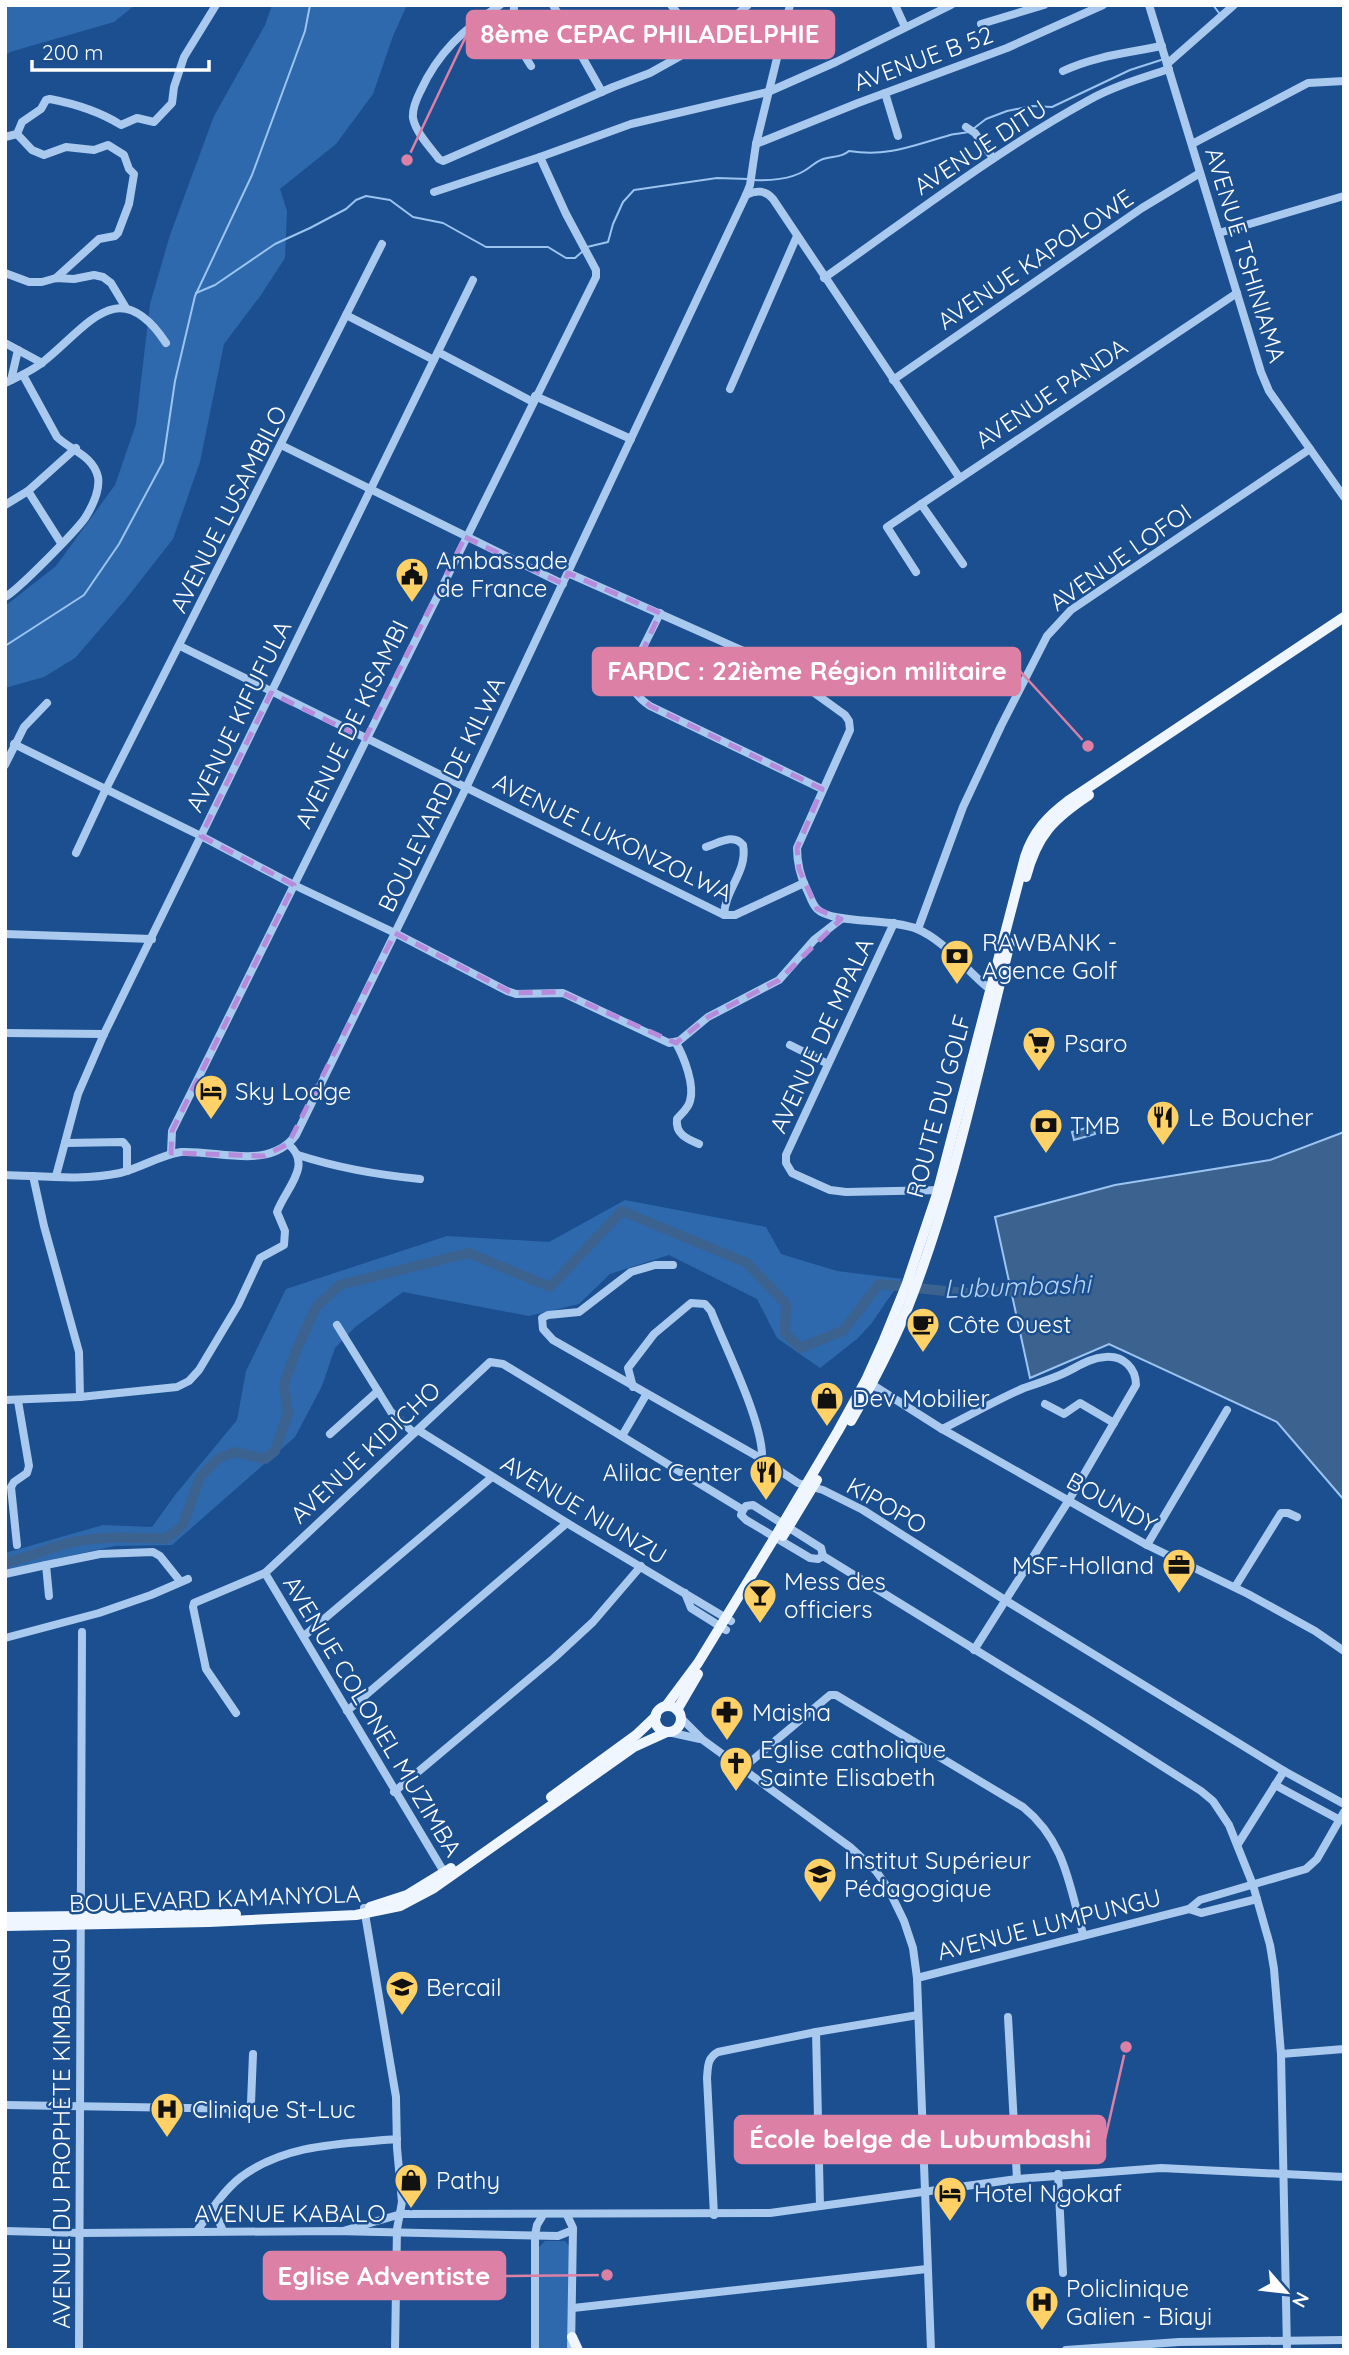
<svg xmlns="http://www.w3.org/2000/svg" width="1349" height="2355" viewBox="0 0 1349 2355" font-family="Quicksand,sans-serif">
<rect width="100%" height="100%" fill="#1b4f8f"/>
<g fill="#2e69ad">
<polygon points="5,5 135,5 114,22 10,52 5,56"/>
<polygon points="272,5 407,5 393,36 373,94 336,144 280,189 287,211 285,258 261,295 224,344 200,462 173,539 126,599 75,658 44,677 5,688 5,606 56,566 115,485 136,424 150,304 170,235 214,116 265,25"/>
<polygon points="625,1200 766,1227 781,1254 837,1271 902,1279 871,1324 857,1339 820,1368 777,1338 757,1299 669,1255 610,1274 579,1304 529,1316 403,1292 355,1327 335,1348 322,1386 295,1437 172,1545 115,1546 55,1559 5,1576 5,1553 103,1525 152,1527 175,1495 237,1420 246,1371 286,1289 447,1236 549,1242"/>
<polygon points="545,2241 565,2241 569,2246 568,2350 538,2350 539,2247"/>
</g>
<g fill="#3c6290" stroke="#9cc4f0" stroke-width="2">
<polygon points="1093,1126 1095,1134 1074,1140 1072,1132"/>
<polygon points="1344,1132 1344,1500 1277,1422 1109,1344 1030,1378 995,1217 1115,1185 1270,1160"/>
</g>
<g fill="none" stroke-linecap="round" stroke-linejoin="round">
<g stroke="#9cc4f0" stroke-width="2">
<polyline points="1213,5 1219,13"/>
<polyline points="973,129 986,119 1007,111 1032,106 1052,107 1130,70 1161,60"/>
<path d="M754,180C769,181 791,179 804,171C811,167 815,162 823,159C833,156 841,158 849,151C888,157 911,146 947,136C954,133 961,134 968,132"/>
<polyline points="587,247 608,242 613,224 623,202 634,190 717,178 748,179"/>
<polyline points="196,293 215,285 275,244 310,228 346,209 356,200 366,196 390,200 413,217 443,223 486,247 548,247 566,258 575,258 583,251"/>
<polyline points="5,646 84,595 119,544 163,462 175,381 195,296 252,175 305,31 310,5"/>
</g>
<path stroke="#3c6290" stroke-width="10" d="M5,1563C28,1558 50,1547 73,1542C105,1536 134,1537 166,1539L183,1525L200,1477L219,1458L235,1452L265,1459L275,1451L288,1414L284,1385L296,1351L316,1307L340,1285L469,1253L550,1287L622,1211L747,1263L786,1304L785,1333L800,1348L843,1331L879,1284L964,1293L1023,1291"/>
<g stroke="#a9c9ee" stroke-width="8">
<path d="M500,5C464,29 438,52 420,92C416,100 412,109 413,118C416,133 430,147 439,159L443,161L613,87L650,73L702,44L748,5"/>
<polyline points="514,5 513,37 531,66"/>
<polyline points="553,5 602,92"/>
<polyline points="671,5 702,44"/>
<polyline points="895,5 905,27"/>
<polyline points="1149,5 1261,372 1269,391 1344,497"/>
<polyline points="981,24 1044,5"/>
<polyline points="1167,64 1234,5"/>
<path d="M1063,71C1095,56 1127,53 1162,46"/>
<polyline points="885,93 898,136"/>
<polyline points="966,127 975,133 993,158"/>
<polyline points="17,134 32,150 44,155 66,147 94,150 108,145 124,155 129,169 134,174 129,204 118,233 115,236 99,239 56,278"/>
<path d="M5,137L17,134L22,122L41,109L46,100L50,99C76,104 99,111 121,125L137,118L154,122L172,103L174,87L184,57L216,5"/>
<polyline points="756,144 858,103 1007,48 1103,5"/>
<polyline points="1192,144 1308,83 1344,81"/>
<polyline points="434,192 540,157 631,124 768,92 836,62 951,5"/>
<path d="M746,195C756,190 766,190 773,199L959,477"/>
<polyline points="1219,233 1344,196"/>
<polyline points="5,273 29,282 42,282 56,278 74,279 94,275 103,277 111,283 126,308"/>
<path d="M824,278C911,217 996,151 1089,100C1114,86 1142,78 1169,69"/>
<polyline points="346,315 434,360"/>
<polyline points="5,343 42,363"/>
<polyline points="438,352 533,402"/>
<polyline points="11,380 18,350"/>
<polyline points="893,380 1142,208 1200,173"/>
<path d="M5,383C18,377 32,371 43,362C88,326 119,272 166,343"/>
<polyline points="730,389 797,236"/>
<polyline points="535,396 631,439"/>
<polyline points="281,445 563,584"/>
<polyline points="28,491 61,543"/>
<polyline points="921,504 963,564"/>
<polyline points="5,505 28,491 76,448"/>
<polyline points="916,572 887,527 1237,293"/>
<path d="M568,573L777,666L845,715L849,721L850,730L797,848C797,864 800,876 807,890C810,896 812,904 817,909C832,924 891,918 917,929C944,940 965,969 987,987L995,990"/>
<path d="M5,597C17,591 76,531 85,518C92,507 100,490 98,477C93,455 70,450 57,437L23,375"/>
<path d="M660,613C654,627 631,667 631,680C632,692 641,700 650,706L822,789"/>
<polyline points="180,646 724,915 735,915 804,883"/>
<polyline points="14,744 201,836 294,885 395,933 507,991 516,994 563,993 669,1043 679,1041 708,1017 779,980 814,940 841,919"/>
<polyline points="5,765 24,727 47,703"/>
<path d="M706,847C719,843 733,833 743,845C748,871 725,889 724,915"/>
<polyline points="76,853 105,791 382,244"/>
<polyline points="894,923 786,1155 786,1163 792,1173 830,1190 846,1192 943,1190"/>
<polyline points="918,929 963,807 1001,726 1047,636 1071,610 1310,449"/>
<polyline points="5,934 152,939"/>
<polyline points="5,1033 104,1034"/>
<path d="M676,1043C684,1057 695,1085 690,1101C688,1109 681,1114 677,1119C675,1134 687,1139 699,1144"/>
<polyline points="790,1045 828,1064"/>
<polyline points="65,1143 123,1142 127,1147 127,1171"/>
<polyline points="171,1153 172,1131 596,277 596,270 566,214 540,157"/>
<path d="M298,1155C338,1168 379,1175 420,1179"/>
<path d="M5,1175C42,1176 83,1181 120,1173C141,1168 160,1155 181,1152C219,1150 269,1171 296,1135L466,788L746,195L750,185L756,144L790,5"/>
<polyline points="33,1176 44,1226 79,1352 80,1397"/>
<polyline points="56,1176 78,1094 104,1034 473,280"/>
<polyline points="673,1265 655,1265 631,1272 579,1312 548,1315 542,1318 543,1329 553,1340 762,1459 798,1483 823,1490 863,1510 1005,1600 1284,1771 1344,1804"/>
<polyline points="337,1325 391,1412 414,1433"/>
<polyline points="868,1382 942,1429 1147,1545 1248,1594 1315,1631 1344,1651"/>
<path d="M633,1387L628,1368L654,1334L691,1303L705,1304L711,1311C725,1347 764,1424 762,1459"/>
<path d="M5,1400L80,1397L177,1387L189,1381L199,1370L238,1305L260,1258L284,1245L285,1231L277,1212C285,1189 314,1165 288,1144"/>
<polyline points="1045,1404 1064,1414 1080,1403 1114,1423"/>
<path d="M942,1429C969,1416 996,1400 1024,1388C1036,1384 1048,1380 1060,1375C1075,1369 1088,1358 1105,1357C1123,1355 1136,1368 1136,1385L1069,1500L974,1650"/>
<polyline points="418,1430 567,1523 731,1621"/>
<polyline points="330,1434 378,1391"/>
<polyline points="622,1436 646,1395"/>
<polyline points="743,1510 746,1506 753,1505 821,1548 823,1556 1088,1719 1201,1791 1213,1801 1229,1825 1253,1885 1270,1945 1274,1969 1281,2054 1287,2350"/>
<polyline points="17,1545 11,1487 14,1482 27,1473 29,1466 18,1401"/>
<polyline points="1147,1545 1227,1410"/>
<polyline points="46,1565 100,1554 153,1552 160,1556 180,1581"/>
<polyline points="265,1573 447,1877"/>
<polyline points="5,1574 46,1565 49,1596"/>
<polyline points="1235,1587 1281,1513 1288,1513 1297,1517"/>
<polyline points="685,1593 691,1608 726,1630"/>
<polyline points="304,1636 492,1477"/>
<polyline points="5,1638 99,1613 151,1595 188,1579"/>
<polyline points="347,1711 567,1523"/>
<polyline points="236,1713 206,1669 193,1607 194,1603 265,1573 490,1362 503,1364 743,1510 741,1515 746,1520 810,1558 818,1559 823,1556"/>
<polyline points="681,1718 703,1740 850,1847 876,1871 888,1888 904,1921 913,1948 917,1978 931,2350"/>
<polyline points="668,1732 700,1739"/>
<path d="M743,1768L830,1695H836L1023,1807C1065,1841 1069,1884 1083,1934"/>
<polyline points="1275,1785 1340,1820"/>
<polyline points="394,1792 554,1658 593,1622 641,1566"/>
<polyline points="1238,1844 1284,1771"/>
<polyline points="364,1908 396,2097 397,2148 402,2202 397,2229 395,2350"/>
<polyline points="1189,1909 1201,1913 1257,1899"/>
<polyline points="917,1978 1189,1909 1200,1900 1306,1869 1317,1859 1344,1812"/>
<polyline points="1008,2017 1017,2179"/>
<polyline points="816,2032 820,2206"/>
<polyline points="1281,2054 1344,2049"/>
<polyline points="5,2105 249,2109 251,2103 253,2054"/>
<polyline points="1058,2174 1063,2273"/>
<polyline points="213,2207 223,2231"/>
<polyline points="567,2215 573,2228 571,2350"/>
<path d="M714,2215L707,2078C708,2067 707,2058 718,2052L816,2032L918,2015"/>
<polyline points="5,2231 81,2233 335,2231 558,2236 573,2230"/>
<path d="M197,2231C210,2212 223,2191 241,2177C287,2143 343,2144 397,2139"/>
<polyline points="343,2231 401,2214 770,2213 1017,2179 1161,2168 1344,2177"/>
<polyline points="573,2308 927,2269"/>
<polyline points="79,2350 82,1632"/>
<polyline points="535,2350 535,2235 537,2225 543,2215"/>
<polyline points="1066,2350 1179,2342 1344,2340"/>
</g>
<g stroke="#f0f6ff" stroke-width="10">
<path d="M1026,877C1037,835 1053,819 1089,795"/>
<path d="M851,1421C871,1386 890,1350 906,1312C953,1194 979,1066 1010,943"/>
<polyline points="783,1536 817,1480"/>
<path d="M666,1706L698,1663L775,1537L838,1431L866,1380L884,1340L906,1286L937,1194L1025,857C1033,832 1048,816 1068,801L1344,617"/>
<circle cx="668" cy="1719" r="13"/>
<polyline points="677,1710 698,1674"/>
<polyline points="551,1797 636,1735 656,1716"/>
<polyline points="370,1907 407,1895 451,1868"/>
<polyline points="5,1917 236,1914"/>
<polyline points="5,1926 209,1922 356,1915 400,1906 434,1888 634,1747 667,1732"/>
<polyline points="572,2337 578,2350"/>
</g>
</g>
<path fill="none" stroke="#b68bdc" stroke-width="5" stroke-dasharray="14 9" stroke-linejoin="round" d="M465,537L563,584L568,573L660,613L633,672L635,692L650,706L822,789L797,848L799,869L817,909L841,919L779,980L708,1017L676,1043L560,992L512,993L395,933L288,1144L264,1156L171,1153L172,1131L294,885L201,836L271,693L365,739Z"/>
<defs>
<symbol id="civic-pin" viewBox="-11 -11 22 30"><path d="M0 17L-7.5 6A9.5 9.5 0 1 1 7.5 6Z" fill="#ffd166" stroke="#1b4f8f"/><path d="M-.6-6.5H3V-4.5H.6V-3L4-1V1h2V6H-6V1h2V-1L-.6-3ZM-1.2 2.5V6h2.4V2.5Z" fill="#111"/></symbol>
<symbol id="bank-pin" viewBox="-11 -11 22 30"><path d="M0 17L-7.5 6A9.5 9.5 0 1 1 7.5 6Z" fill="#ffd166" stroke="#1b4f8f"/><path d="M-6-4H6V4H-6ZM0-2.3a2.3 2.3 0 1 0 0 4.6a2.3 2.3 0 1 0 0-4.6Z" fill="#111"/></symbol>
<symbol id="supermarket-pin" viewBox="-11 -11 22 30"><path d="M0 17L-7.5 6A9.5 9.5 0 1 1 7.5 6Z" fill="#ffd166" stroke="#1b4f8f"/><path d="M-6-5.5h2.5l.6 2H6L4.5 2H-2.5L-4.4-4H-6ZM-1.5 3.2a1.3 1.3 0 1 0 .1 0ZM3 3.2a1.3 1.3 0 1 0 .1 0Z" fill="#111"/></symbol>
<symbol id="hotel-pin" viewBox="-11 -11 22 30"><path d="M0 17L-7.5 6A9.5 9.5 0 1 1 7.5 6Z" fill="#ffd166" stroke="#1b4f8f"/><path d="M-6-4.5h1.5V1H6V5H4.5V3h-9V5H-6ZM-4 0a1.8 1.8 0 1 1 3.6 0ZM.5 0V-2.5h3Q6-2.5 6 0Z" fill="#111"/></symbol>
<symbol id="restaurant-pin" viewBox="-11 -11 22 30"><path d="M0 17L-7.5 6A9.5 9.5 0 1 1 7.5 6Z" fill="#ffd166" stroke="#1b4f8f"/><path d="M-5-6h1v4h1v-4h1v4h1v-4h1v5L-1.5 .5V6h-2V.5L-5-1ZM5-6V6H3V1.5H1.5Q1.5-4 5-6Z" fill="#111"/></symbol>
<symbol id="cafe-pin" viewBox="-11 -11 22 30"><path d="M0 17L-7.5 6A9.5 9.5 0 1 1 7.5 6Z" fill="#ffd166" stroke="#1b4f8f"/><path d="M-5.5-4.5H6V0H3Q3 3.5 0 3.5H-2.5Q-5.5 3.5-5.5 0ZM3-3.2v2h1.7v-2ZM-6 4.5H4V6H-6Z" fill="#111"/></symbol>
<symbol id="shop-pin" viewBox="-11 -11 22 30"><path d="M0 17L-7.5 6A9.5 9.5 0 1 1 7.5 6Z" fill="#ffd166" stroke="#1b4f8f"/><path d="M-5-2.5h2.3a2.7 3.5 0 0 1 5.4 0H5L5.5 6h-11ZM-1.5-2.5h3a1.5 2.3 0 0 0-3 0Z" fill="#111"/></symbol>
<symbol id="office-pin" viewBox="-11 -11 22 30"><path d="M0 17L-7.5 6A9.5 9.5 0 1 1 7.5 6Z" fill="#ffd166" stroke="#1b4f8f"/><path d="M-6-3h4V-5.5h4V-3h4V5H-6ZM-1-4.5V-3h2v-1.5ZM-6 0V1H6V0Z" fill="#111"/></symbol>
<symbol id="bar-pin" viewBox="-11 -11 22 30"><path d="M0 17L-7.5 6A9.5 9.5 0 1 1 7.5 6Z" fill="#ffd166" stroke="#1b4f8f"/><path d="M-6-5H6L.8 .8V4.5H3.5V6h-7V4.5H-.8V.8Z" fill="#111"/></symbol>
<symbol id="pharmacy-pin" viewBox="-11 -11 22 30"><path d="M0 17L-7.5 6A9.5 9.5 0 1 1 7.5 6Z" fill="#ffd166" stroke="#1b4f8f"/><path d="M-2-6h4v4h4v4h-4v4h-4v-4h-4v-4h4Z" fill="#111"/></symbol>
<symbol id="church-pin" viewBox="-11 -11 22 30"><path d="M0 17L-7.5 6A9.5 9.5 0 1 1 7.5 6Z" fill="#ffd166" stroke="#1b4f8f"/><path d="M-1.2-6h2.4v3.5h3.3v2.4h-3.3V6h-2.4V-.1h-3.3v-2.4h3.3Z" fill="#111"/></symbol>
<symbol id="university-pin" viewBox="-11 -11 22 30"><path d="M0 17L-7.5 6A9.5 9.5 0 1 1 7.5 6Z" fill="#ffd166" stroke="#1b4f8f"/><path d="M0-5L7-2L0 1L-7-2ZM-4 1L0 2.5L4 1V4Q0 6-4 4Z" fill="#111"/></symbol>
<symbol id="school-pin" viewBox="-11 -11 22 30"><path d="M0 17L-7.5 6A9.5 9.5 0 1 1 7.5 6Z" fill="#ffd166" stroke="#1b4f8f"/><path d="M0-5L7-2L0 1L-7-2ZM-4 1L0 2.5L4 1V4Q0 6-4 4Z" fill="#111"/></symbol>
<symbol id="hospital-pin" viewBox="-11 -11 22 30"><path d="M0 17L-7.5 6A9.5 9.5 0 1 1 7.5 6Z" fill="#ffd166" stroke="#1b4f8f"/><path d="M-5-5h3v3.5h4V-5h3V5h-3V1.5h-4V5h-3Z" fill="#111"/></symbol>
</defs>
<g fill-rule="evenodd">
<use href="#civic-pin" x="393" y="555" width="38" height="52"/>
<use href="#bank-pin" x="938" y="937" width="38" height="52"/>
<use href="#supermarket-pin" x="1020" y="1024" width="38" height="52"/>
<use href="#hotel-pin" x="192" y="1072" width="38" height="52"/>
<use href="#restaurant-pin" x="1144" y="1098" width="38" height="52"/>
<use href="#bank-pin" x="1027" y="1106" width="38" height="52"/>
<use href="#cafe-pin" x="904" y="1305" width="38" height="52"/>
<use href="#shop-pin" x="808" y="1379" width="38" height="52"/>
<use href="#restaurant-pin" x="747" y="1453" width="38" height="52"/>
<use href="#office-pin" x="1160" y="1546" width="38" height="52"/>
<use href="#bar-pin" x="741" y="1576" width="38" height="52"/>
<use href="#pharmacy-pin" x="708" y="1693" width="38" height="52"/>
<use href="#church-pin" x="717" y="1744" width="38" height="52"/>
<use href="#university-pin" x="801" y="1855" width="38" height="52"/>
<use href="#school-pin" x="383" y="1968" width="38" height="52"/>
<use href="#hospital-pin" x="148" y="2090" width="38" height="52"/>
<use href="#shop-pin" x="392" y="2161" width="38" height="52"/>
<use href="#hotel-pin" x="931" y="2174" width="38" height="52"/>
<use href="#hospital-pin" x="1023" y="2283" width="38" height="52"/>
</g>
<g text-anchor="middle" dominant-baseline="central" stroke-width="5" stroke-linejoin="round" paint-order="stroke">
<g font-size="24" fill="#fff" stroke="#1b4f8f">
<text transform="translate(923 58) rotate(-20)">AVENUE B 52</text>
<text transform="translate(980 147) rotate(-33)">AVENUE DITU</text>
<text transform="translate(1246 255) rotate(73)">AVENUE TSHINIAMA</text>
<text transform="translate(1035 259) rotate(-34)">AVENUE KAPOLOWE</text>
<text transform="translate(1051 393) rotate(-34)">AVENUE PANDA</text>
<text transform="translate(228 509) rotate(-63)">AVENUE LUSAMBILO</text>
<text transform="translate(1120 557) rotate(-35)">AVENUE LOFOI</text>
<text transform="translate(238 716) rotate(-64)">AVENUE KIFUFULA</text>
<text transform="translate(351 724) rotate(-64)">AVENUE DE KISAMBI</text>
<text transform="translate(441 794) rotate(-64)">BOULEVARD DE KILWA</text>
<text transform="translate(613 837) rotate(26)">AVENUE LUKONZOLWA</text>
<text transform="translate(821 1035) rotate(-65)">AVENUE DE MPALA</text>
<text transform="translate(938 1106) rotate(-75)">ROUTE DU GOLF</text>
<text transform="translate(365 1452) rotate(-43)">AVENUE KIDICHO</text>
<text transform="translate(1112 1502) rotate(29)">BOUNDY</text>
<text transform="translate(887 1505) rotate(30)">KIPOPO</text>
<text transform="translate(584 1509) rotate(31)">AVENUE NIUNZU</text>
<text transform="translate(373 1716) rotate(59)">AVENUE COLONEL MUZIMBA</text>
<text transform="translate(215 1898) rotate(-2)">BOULEVARD KAMANYOLA</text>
<text transform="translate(1049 1924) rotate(-14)">AVENUE LUMPUNGU</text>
<text transform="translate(61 2133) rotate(-90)">AVENUE DU PROPHÈTE KIMBANGU</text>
<text x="290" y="2213">AVENUE KABALO</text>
</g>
<g font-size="24" fill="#fff" stroke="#1b4f8f" text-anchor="start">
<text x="436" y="560">Ambassade<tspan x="436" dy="28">de France</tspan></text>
<text x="982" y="942">RAWBANK -<tspan x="982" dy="28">Agence Golf</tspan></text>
<text x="1064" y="1043">Psaro</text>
<text x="235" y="1091">Sky Lodge</text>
<text x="1188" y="1117">Le Boucher</text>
<text x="1070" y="1125">TMB</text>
<text x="948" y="1324">Côte Ouest</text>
<text x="852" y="1398">Dev Mobilier</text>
<text x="742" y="1472" text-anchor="end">Alilac Center</text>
<text x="1154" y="1565" text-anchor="end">MSF-Holland</text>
<text x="784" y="1581">Mess des<tspan x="784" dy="28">officiers</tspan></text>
<text x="752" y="1712">Maisha</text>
<text x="760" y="1749">Eglise catholique<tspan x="760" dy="28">Sainte Elisabeth</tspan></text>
<text x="844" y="1860">Institut Supérieur<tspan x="844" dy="28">Pédagogique</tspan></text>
<text x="426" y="1987">Bercail</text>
<text x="192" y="2109">Clinique St-Luc</text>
<text x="436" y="2180">Pathy</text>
<text x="974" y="2193">Hotel Ngokaf</text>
<text x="1066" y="2288">Policlinique<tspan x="1066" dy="28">Galien - Biayi</tspan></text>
</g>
<g font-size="26" font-style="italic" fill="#b5d3f5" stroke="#1b4f8f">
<text transform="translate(1017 1286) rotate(-2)">Lubumbashi</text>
</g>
</g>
<path fill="none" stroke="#dd80a5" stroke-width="2.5" d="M407 160L467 34M1088 746L1020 671M1126 2047L1105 2139M607 2275L505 2276"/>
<g fill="#dd80a5" stroke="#1b4f8f" stroke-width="2.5">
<circle cx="407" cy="160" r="7"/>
<circle cx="1088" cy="746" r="7"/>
<circle cx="1126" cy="2047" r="7"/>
<circle cx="607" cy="2275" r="7"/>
</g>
<g fill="#dd80a5" stroke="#dd80a5" stroke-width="2.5">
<rect x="467" y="11" width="367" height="47" rx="7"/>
<rect x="593" y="648" width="427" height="47" rx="7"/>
<rect x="735" y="2116" width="370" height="47" rx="7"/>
<rect x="264" y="2252" width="241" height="47" rx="7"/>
</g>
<g font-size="26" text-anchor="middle" font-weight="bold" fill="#fff">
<text x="650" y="43">8ème CEPAC PHILADELPHIE</text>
<text x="807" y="680">FARDC : 22ième Région militaire</text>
<text x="920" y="2148">École belge de Lubumbashi</text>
<text x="384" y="2285">Eglise Adventiste</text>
</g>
<rect width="1349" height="2355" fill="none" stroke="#ffffff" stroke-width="14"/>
<g transform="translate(1286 2292) rotate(118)" stroke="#1b4f8f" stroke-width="5" paint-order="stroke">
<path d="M0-5L12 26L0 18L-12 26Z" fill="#ffffff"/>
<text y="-10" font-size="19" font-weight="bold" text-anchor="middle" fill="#ffffff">N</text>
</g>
<path d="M32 60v10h177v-10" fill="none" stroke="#ffffff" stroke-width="3.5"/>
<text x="42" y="60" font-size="21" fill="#ffffff" stroke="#1b4f8f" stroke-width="5" paint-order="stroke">200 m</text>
</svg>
